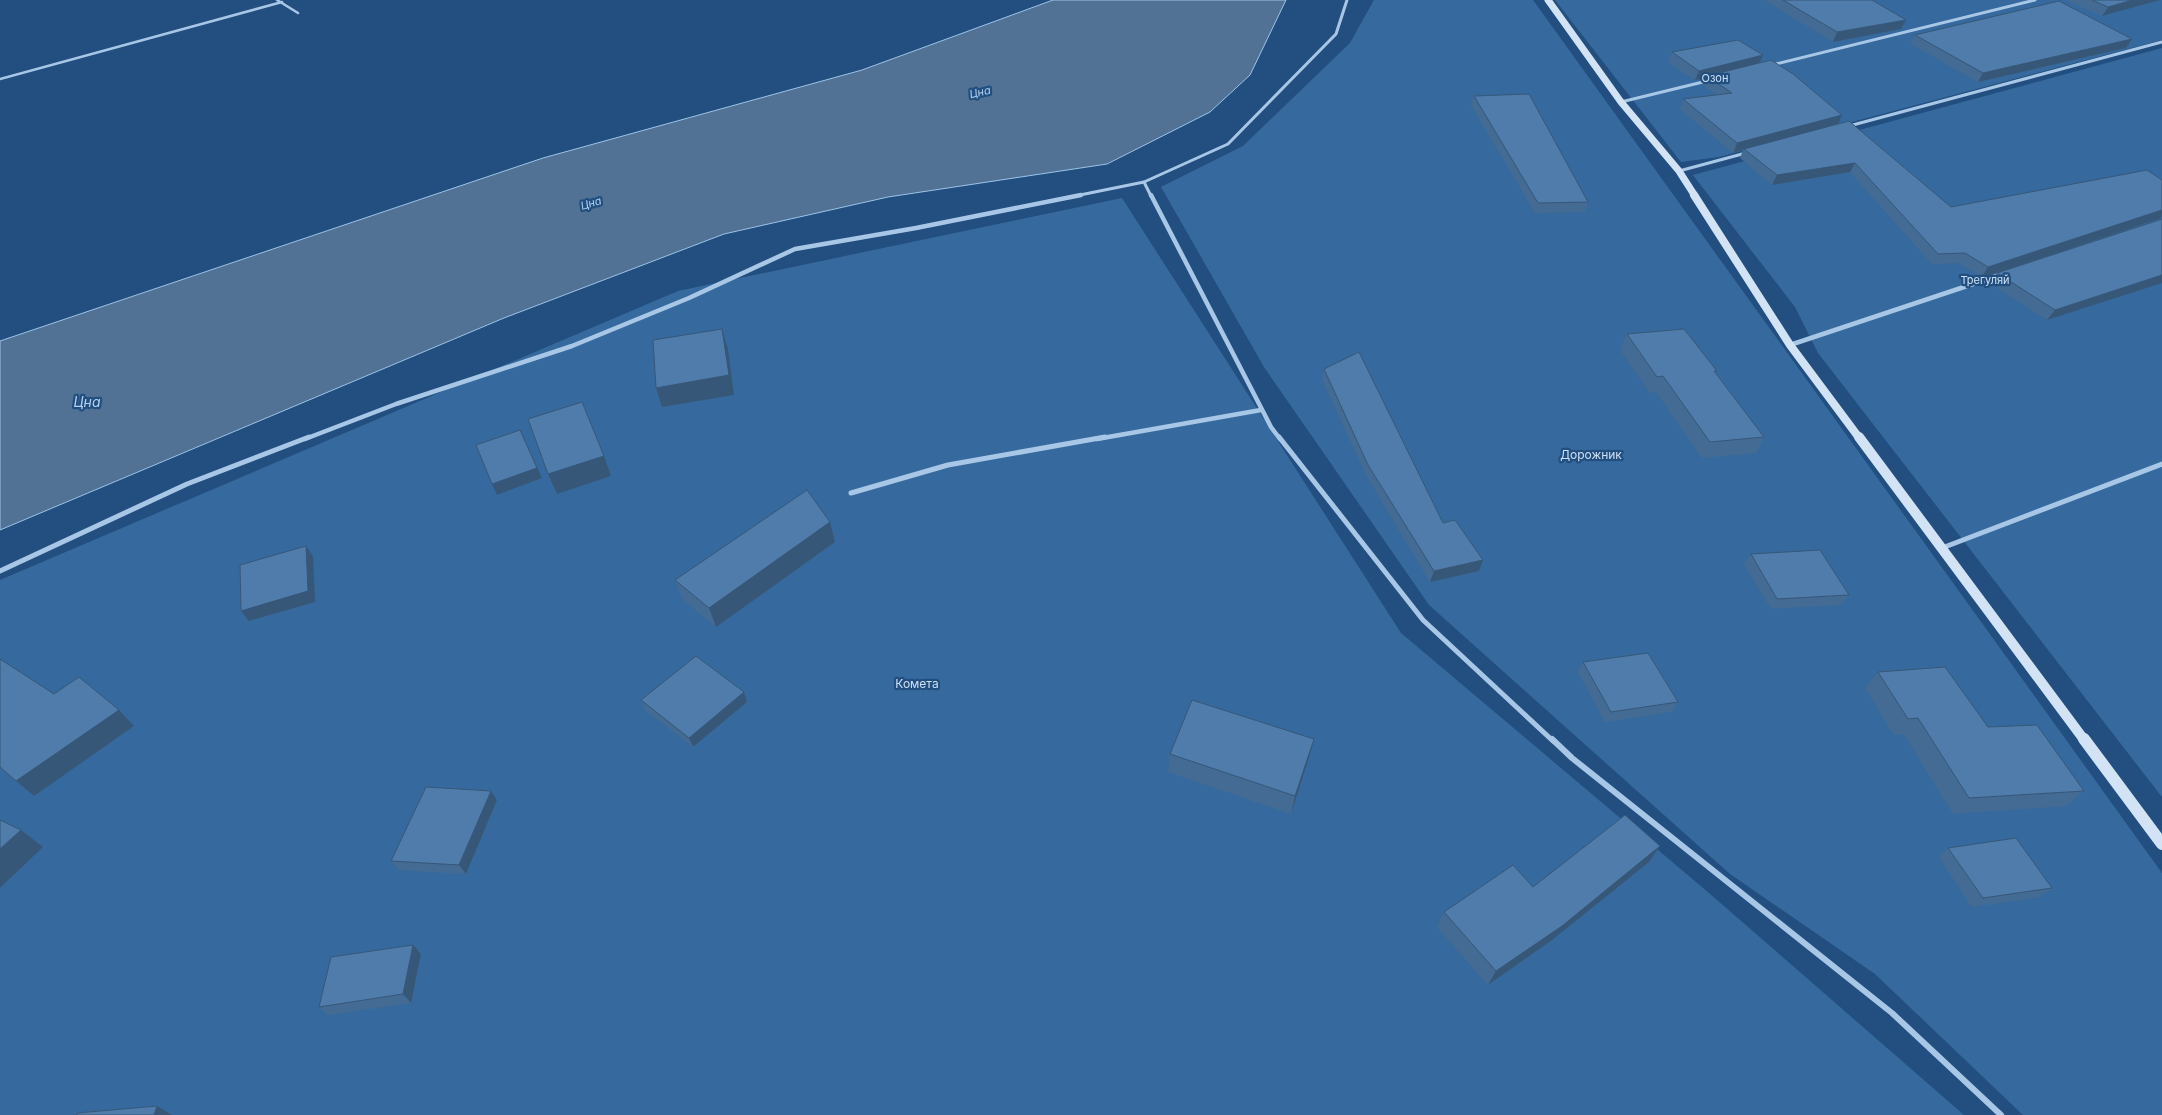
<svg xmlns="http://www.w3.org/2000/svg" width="2162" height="1115" viewBox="0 0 2162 1115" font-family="Inter,sans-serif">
<rect width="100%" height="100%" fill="#224f80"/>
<g fill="#366a9e">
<polygon points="1374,0 1533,0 2162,873 2162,1115 2023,1115 1875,974 1730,874 1429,605 1264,367 1161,187 1243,146 1350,43"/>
<polygon points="1555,0 2162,0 2162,40 1719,157 1681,162"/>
<polygon points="2162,48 2162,797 1818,353 1795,307 1693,175"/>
<polygon points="1122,198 1401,633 1709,893 1964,1115 0,1115 0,580 678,291"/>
</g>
<polygon fill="#517295" stroke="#9cc3e8" points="1053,0 1286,0 1250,75 1210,112 1107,164 888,197 724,234 504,318 0,530 0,341 543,158 862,70"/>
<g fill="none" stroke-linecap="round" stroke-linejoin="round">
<g stroke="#a8c7e7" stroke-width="2.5">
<polyline points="277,0 298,13"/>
<polyline points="0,79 282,2"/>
</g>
<g stroke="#a8c7e7" stroke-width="3">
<polyline points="1772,65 2035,0"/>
<polyline points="1621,102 1711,80"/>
<polyline points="1849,126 2162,42"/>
<polyline points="1679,171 1746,153"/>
<polyline points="1144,182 1151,196"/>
<polyline points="1075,196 1144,182 1228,144 1336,34 1347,0"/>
</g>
<g stroke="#a8c7e7" stroke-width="4.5">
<polyline points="1151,195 1271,427 1280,439"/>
<polyline points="1790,345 2000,275"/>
<polyline points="305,439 396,404 572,346 689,298 795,249 916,228 1081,195"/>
<polyline points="1097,439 1261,410"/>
</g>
<g stroke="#a8c7e7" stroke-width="5">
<polyline points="1279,437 1423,620 1553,741"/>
<polyline points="851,493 948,465 1105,437"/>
<polyline points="1942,548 2162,464"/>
<polyline points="0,571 187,484 309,437"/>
</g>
<polyline stroke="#a8c7e7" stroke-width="6" points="1552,739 1572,758 1892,1013 2001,1115"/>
<polyline stroke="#d2e3f6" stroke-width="7" points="1548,0 1621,102 1679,171 1695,196"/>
<polyline stroke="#d2e3f6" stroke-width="8" points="1694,195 1790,345 1860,439"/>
<polyline stroke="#d2e3f6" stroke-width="10" points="1859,437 2085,741"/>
<polyline stroke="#d2e3f6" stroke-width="12" points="2084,739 2162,844"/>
</g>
<g fill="#446b93">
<polygon points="1764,0 1872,0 1901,29 1833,42"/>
<polygon points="2066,0 2160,0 2102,16"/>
<polygon points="1915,35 2132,39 2126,48 1978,82 1911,44"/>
<polygon points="1672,52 1763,55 1760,63 1838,124 1951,207 2162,180 2162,218 2161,218 1981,278 1959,263 1932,264 1850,172 1772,185 1740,158 1743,150 1733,153 1680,109 1683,99 1717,95 1703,85 1706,78 1695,80 1668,62"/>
<polygon points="1474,96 1588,202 1585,212 1535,213 1471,105"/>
<polygon points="2162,219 2047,320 1990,283 1997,273"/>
<polygon points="1627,334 1717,371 1715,374 1764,437 1756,453 1702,458 1656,392 1650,393 1620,350"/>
<polygon points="1324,369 1443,523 1483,560 1479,571 1430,582 1366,475 1322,379"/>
<polygon points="835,542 716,627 682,599 675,580"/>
<polygon points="1751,554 1849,595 1841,605 1771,609 1744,564"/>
<polygon points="1583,662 1678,702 1672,712 1605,722 1578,672"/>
<polygon points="1878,672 1988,727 2084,791 2066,806 1953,814 1904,734 1894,735 1865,688"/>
<polygon points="641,700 747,702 693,747 645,710"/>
<polygon points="1314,739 1309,758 1291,814 1168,772 1170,754"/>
<polygon points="497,800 466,874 399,870 391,861"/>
<polygon points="1660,846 1649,862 1552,940 1488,985 1437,927 1444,912 1533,887"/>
<polygon points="1948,848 2052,888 2040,897 1972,907 1939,857"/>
<polygon points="421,954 411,1003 328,1015 319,1007"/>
</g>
<g fill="#375778">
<polygon points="2133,0 2160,0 2102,16 2108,7"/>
<polygon points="1906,20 1901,29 1833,42 1837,32"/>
<polygon points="2132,39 2126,48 1978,82 1983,73"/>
<polygon points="1763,55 1759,64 1707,76 1706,78 1695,80 1699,71"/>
<polygon points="1842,115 1838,125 1744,149 1743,150 1733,153 1737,143"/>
<polygon points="1855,163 1850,172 1772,185 1777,175"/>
<polygon points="2162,210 2162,216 2161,218 1981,278 1988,267"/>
<polygon points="2162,275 2162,283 2047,320 2055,310"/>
<polygon points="722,329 728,349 734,395 662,407 656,388"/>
<polygon points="520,430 542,478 497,495 492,484"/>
<polygon points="604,456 611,476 557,494 548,474"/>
<polygon points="830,522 835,542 716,627 709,608"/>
<polygon points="306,546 313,556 315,602 249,621 241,611"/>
<polygon points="1483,560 1479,571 1430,582 1434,571"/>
<polygon points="744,692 747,702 693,747 689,738"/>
<polygon points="119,710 134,726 34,796 16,781"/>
<polygon points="1314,739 1309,758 1291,814 1295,796"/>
<polygon points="491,791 497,800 466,874 459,865"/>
<polygon points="21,830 43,847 0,888 0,849"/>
<polygon points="1660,846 1649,862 1552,940 1488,985 1496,971"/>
<polygon points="413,945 421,954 411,1003 403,994"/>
<polygon points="157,1106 172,1115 154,1115"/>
</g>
<g fill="#4f7cab" stroke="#375778">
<polygon points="1783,0 1872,0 1906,20 1837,32"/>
<polygon points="2092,0 2133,0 2108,7"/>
<polygon points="2059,1 2132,39 1983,73 1915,35"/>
<polygon points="1738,40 1763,55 1699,71 1672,52"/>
<polygon points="1771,60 1793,74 1842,115 1737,143 1683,99 1732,93 1707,76"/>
<polygon points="1529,94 1588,202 1538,203 1474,96"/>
<polygon points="1849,121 1951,207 2147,170 2162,180 2162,210 1988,267 1965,253 1938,254 1855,163 1777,175 1744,149"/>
<polygon points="2162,219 2162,275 2055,310 1997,273"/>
<polygon points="722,329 729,375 656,388 653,340"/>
<polygon points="1684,329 1717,371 1714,371 1764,437 1710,442 1663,376 1657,377 1627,334"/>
<polygon points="1359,352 1443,523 1455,520 1483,560 1434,571 1368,465 1324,369"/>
<polygon points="582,402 604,456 548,474 528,419"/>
<polygon points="520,430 537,468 492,484 476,445"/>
<polygon points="807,490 830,522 709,608 675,580"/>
<polygon points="306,546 308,591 241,611 240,565"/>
<polygon points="1820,550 1849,595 1777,599 1751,554"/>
<polygon points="1648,653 1678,702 1611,712 1583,662"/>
<polygon points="696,656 744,692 689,738 641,700"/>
<polygon points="0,659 54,694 79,677 119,710 16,781 0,767"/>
<polygon points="1945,667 1988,727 2037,725 2084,791 1969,798 1918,718 1908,719 1878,672"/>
<polygon points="1192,700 1314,739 1295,796 1170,754"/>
<polygon points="426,787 491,791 459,865 391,861"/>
<polygon points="1625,815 1660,846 1562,926 1496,971 1444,912 1513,865 1533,887"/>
<polygon points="0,820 21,830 0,849"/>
<polygon points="2016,838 2052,888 1983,898 1948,848"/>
<polygon points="413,945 403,994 319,1007 331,957"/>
<polygon points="157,1106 154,1115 77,1115 77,1113"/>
</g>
<g text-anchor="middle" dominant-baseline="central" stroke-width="4.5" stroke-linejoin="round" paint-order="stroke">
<g font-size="11" fill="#cbe0f5" stroke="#224f80">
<text x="1715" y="78">Озон</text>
<text x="1985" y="280">Трегуляй</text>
</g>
<g font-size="11" font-style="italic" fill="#b3d1ef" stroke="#224f80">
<text transform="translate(980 92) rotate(-13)">Цна</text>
<text transform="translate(591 203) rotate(-17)">Цна</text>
</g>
<g font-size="12" fill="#cbe0f5" stroke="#224f80">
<text x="1591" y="454">Дорожник</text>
<text x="917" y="683">Комета</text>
</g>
<g font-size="14" font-style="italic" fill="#b3d1ef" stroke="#224f80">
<text x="87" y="401">Цна</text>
</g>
</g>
</svg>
